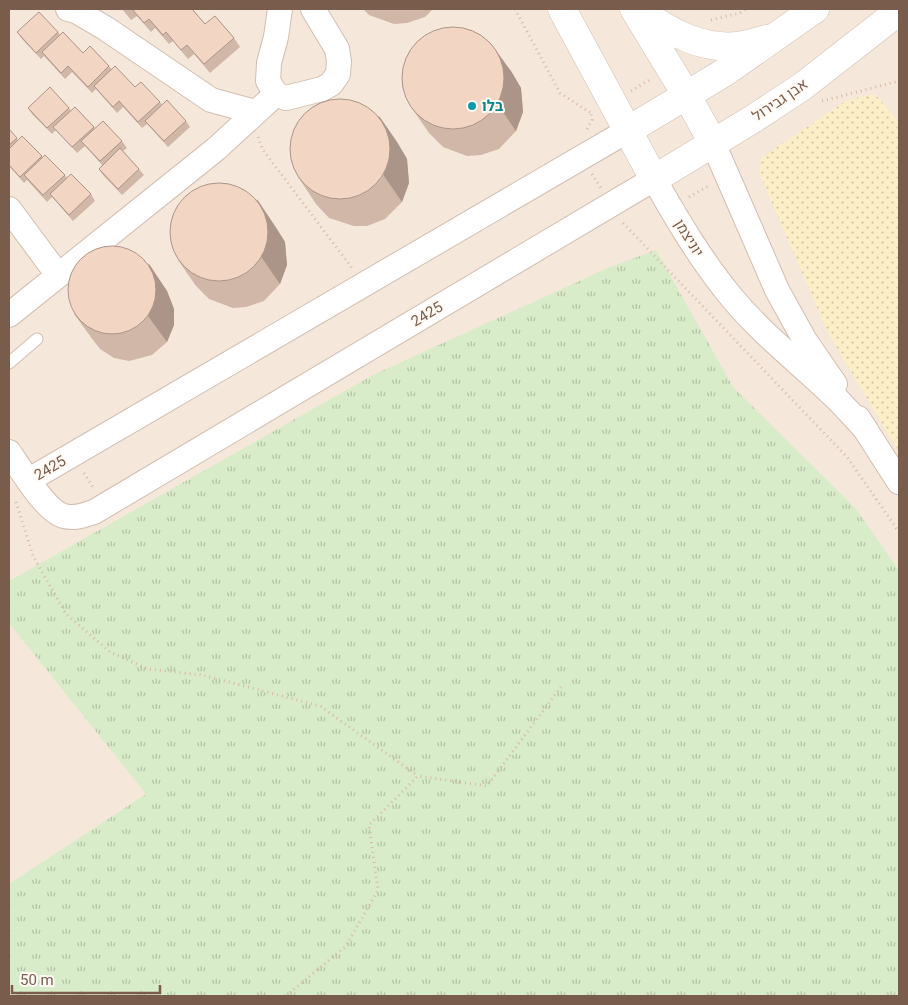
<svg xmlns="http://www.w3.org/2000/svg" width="908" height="1005" viewBox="0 0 908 1005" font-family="Roboto,Heebo,sans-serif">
<defs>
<pattern id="grass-tufts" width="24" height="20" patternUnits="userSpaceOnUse" patternTransform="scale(1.25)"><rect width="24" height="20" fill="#d8ecc9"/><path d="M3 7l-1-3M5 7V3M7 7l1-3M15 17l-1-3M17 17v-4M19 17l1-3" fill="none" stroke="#b4c2a5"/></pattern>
<pattern id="sand-dots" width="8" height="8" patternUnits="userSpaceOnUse" patternTransform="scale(1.25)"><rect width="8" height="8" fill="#fcefc7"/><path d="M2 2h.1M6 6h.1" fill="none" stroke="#d1c5a4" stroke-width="1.8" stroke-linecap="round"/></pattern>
</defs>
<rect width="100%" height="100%" fill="#fdf6ec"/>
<g fill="#f5e8da">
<polygon points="9,9 899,9 899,996 9,596"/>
<polygon points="9,600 350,996 9,996"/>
</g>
<polygon fill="url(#grass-tufts)" points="656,250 733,387 855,508 899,570 899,996 9,996 9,884 146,794 9,623 9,581 373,375 610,267"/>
<polygon fill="url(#sand-dots)" points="875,94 899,123 899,452 828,333 760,175 761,158 847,100"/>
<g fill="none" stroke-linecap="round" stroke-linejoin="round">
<defs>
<polyline id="service" points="9,363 37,339"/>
<g id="minor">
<polyline points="68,9 76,11 105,28 211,100 255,112"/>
<polyline points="280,9 276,37 269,63 268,81 276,94 286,98 322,89 331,84 338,74 339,61 337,49 313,9"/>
<polyline points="713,143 777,290 804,339 835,384"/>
<polyline points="9,209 58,275"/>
<polyline points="9,315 216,149 276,94"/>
<polyline points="858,418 899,482"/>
<path d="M9,452C20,468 46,512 64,516C75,519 84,515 94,512L654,179C678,221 702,262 733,299C763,335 801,364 835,397C846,408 856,419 866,430"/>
<polyline points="29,480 627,131"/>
</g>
<g id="tertiary">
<polyline points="562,9 654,179 753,119 803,86 899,11"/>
<polyline points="634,9 687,96 713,143"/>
<path d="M639,10C669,32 704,52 743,45C751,44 759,41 766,39"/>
<polyline points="627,131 725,72 815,9"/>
</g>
</defs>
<use href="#service" stroke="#d1beb0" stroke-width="13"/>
<use href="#minor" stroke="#d1beb0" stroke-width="26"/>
<use href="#tertiary" stroke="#d1beb0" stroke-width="29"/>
<g stroke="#d9b8a5" stroke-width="3" stroke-dasharray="1 4" stroke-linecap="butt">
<polyline points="515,9 560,93 591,113"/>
<polyline points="711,20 740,13 746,9"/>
<polyline points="631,91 651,79"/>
<polyline points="822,101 899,81"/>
<polyline points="587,129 592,120 591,114"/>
<polyline points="258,137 263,150 352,268"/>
<polyline points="592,174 601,188"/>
<polyline points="689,197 710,185"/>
<polyline points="623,223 847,457 899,532"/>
<polyline points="84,473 94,489"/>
<polyline points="16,502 33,556 66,614 110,652 148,669 202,675 320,706 418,776"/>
<polyline points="286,996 346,946 378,890 369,825 418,776 487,786 561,687"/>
</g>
<use href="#service" stroke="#fff" stroke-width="11"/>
<use href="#minor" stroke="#fff" stroke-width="24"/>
<use href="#tertiary" stroke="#fff" stroke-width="28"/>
</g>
<g fill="#d1b7a8">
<polygon points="122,9 192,9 205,24 234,38 240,47 210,73 194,54 188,59 173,41 169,44 155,28 151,32 137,16 131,20"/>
<polygon points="363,9 433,9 425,17 407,23 394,24 369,15"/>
<polygon points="17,32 58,32 60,35 83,53 109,66 112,70 135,87 160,102 162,105 186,121 190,127 168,147 147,124 142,128 123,107 117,113 96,89 92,93 72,72 65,79 44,56 41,59 22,39"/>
<polygon points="511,71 521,88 523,112 516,131 499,149 481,155 467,156 443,147 429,133 411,107"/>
<polygon points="75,107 95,128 122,141 127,148 123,151 139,169 144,175 122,195 103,175 99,169 102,165 85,146 77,153 56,130 52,134 32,114 28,108 69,108 71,111"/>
<polygon points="379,116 397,142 407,159 409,183 402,202 385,219 367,226 354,226 329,218 316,204 298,177"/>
<polygon points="9,129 18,140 22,136 42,157 65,175 67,178 91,194 95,201 73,221 52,197 47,202 27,180 24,183 9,166"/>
<polygon points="275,226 285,242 287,265 280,284 264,301 246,307 233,308 209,299 196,286 178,260"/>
<polygon points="149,264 167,291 174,309 174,325 167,342 152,355 129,361 114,358 100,349 93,340 74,314"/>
</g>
<g fill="#aa9588">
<polygon points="492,45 511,71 521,88 523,112 516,131 498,105"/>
<polygon points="379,116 397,142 407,159 409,183 402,202 384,176"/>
<polygon points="257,199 275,226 285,242 287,265 280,284 262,258"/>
<polygon points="149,264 167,291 174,309 174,325 167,342 148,316"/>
</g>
<g fill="#f3d5c3" stroke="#aa9588">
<polygon points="132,9 192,9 205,24 215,16 234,38 204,64 187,45 181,50 166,32 163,35 149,19 144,23"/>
<polygon points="39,12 58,32 36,53 17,32"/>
<circle cx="453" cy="78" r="51"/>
<polygon points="63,32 83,53 90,46 109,66 88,87 68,66 61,73 42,52"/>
<polygon points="115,66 135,87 141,82 160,102 138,122 119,101 113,107 94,86"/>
<polygon points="50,87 69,108 47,128 28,108"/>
<circle cx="340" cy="149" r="50"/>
<polygon points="167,100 186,121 164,141 145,121"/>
<polygon points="75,107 94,127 72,147 53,127"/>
<polygon points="103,121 122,141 100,161 81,141"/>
<polygon points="9,129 17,138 9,145"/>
<polygon points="22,136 42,156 20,177 9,165 9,149"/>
<polygon points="120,148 139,169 118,189 99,169"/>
<polygon points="45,155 65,175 43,195 24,175"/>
<polygon points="71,174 91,194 69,215 50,194"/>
<circle cx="219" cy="232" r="49"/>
<circle cx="112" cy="290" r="44"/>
</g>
<circle fill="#0f9aa8" stroke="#fffaf3" stroke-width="2" cx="472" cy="106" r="5"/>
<g text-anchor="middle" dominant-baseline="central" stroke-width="4" stroke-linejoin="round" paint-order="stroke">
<g font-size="15" fill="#7a5c4d" stroke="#fffaf3">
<text transform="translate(780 100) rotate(-34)">אבן גבירול</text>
<text transform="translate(689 238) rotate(58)">יוניצמן</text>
<text transform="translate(427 314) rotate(-31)">2425</text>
<text transform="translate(50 468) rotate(-30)">2425</text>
</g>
<g font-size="15" font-weight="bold" fill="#0d838f" stroke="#fffaf3" text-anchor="start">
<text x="482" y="106">בלו</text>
</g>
</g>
<rect width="908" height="1005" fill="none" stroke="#7a5c4d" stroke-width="20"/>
<path d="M12 985v8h148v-8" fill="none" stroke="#7a5c4d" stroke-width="2.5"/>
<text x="20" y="985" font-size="15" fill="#7a5c4d" stroke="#fffaf3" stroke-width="4" paint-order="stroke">50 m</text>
</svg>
